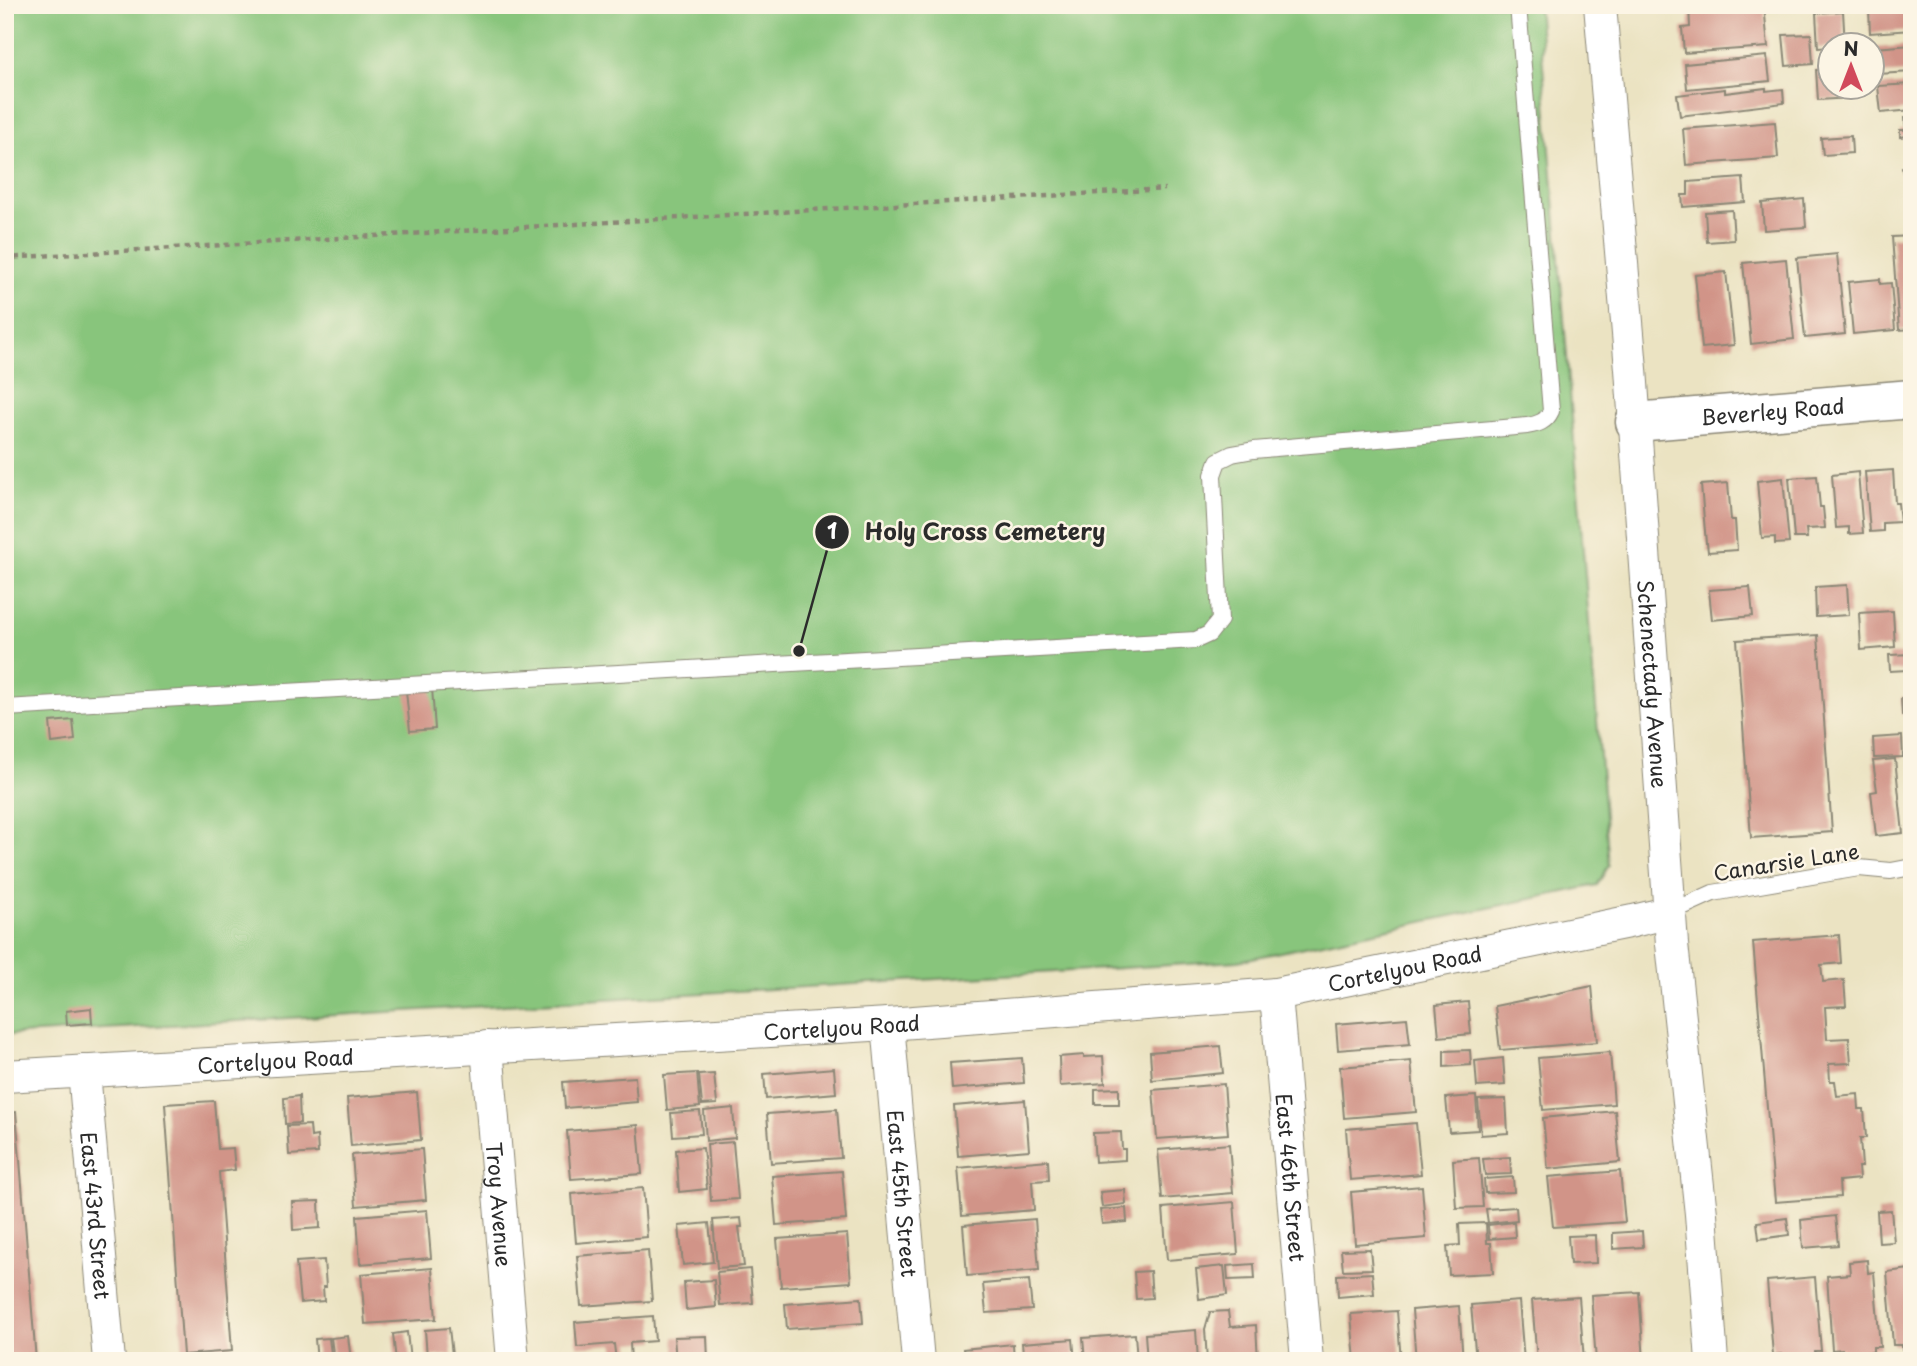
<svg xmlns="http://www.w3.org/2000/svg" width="1917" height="1366" viewBox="0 0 1917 1366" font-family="'Playpen Sans',sans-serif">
<rect width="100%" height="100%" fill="#fcf5e5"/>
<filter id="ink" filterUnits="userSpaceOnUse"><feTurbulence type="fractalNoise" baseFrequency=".0143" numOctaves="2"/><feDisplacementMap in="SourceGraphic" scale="14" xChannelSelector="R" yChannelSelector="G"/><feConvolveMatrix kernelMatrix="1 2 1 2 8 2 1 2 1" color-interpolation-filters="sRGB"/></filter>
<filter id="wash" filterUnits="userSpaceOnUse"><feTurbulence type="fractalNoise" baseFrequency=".00686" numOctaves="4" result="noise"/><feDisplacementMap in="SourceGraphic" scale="28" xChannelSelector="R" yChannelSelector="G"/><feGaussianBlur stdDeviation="1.57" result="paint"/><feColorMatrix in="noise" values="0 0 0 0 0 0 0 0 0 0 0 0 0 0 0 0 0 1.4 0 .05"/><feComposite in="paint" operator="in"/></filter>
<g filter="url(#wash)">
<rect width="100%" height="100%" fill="#ebe3c2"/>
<polygon fill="#88c57b" stroke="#5a7853" stroke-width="2" points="5,5 1538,5 1609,865 1597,885 1238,961 5,1035"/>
<g id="blocks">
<g fill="#d19488">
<polygon points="1689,5 1764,5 1768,47 1684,53 1682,28 1690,27"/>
<polygon points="1912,5 1912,30 1870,33 1869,9"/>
<polygon points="1843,11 1845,46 1818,48 1816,13"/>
<polygon points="1811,34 1813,64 1786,66 1783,35"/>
<polygon points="1912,45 1912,72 1878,74 1875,48"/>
<polygon points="1767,56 1770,81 1687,89 1685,64"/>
<polygon points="1829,69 1829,88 1850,88 1851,98 1818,100 1816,70"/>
<polygon points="1912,84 1912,110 1881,113 1878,86"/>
<polygon points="1766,88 1766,91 1783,89 1784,103 1680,116 1677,95 1725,89 1725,93"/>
<polygon points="1905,118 1912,118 1912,141 1907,142 1907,136 1900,137 1900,130 1906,130"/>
<polygon points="1775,122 1778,158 1686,165 1683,129"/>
<polygon points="1851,136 1852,153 1823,155 1821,138"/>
<polygon points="1908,155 1912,155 1912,181 1910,182 1909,174 1903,174 1902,167 1909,166"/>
<polygon points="1743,178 1745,202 1683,207 1682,195 1688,195 1688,182"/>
<polygon points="1804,199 1806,227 1764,230 1762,203"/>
<polygon points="1732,210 1734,240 1707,242 1705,212"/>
<polygon points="1912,236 1912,329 1899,330 1892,237"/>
<polygon points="1837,254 1845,334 1805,338 1797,258"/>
<polygon points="1786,259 1794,339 1751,344 1743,263"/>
<polygon points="1726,272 1734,345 1702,348 1695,275"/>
<polygon points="1880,279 1880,284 1891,283 1895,330 1853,334 1848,282"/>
<polygon points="1912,468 1912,511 1910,511 1907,469"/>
<polygon points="1893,470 1895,503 1898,503 1900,522 1883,523 1883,531 1870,532 1865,472"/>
<polygon points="1858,472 1863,533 1849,534 1849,527 1836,528 1832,475"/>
<polygon points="1817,476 1820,507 1823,507 1825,528 1806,529 1807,538 1794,538 1789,478"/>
<polygon points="1783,478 1789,543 1775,544 1775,537 1762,538 1757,481"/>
<polygon points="1728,483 1731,520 1735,520 1737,550 1708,552 1707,543 1706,543 1701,485"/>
<polygon points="1847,585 1849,615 1816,617 1815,587"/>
<polygon points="1750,587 1753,616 1712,620 1709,590"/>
<polygon points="1893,611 1895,647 1861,650 1859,613"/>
<polygon points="1818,635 1832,832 1751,838 1737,640"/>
<polygon points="1912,654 1912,714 1902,715 1901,698 1909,697 1907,670 1890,671 1889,655"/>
<polygon points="432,688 435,729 410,731 406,691"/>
<polygon points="73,720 75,740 52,743 50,722"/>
<polygon points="1902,736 1903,757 1874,758 1873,738"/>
<polygon points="1895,759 1903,833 1876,836 1871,792 1877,791 1873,761"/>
<polygon points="1839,935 1841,963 1821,965 1823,982 1844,980 1846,1006 1825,1007 1827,1039 1849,1038 1851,1063 1829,1064 1830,1081 1835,1081 1837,1096 1858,1094 1859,1109 1864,1109 1866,1138 1860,1138 1862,1167 1858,1167 1859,1179 1839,1181 1840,1197 1775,1202 1753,942"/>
<polygon points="1592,986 1597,1042 1500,1050 1495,1006"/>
<polygon points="1468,1002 1471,1034 1439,1037 1436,1005"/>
<polygon points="91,1008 92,1023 67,1025 66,1011"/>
<polygon points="1407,1018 1410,1044 1338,1050 1336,1024"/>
<polygon points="1220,1046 1223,1073 1152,1080 1150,1052"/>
<polygon points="1470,1050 1471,1065 1444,1067 1444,1051"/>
<polygon points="1610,1052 1614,1104 1543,1110 1538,1058"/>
<polygon points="1084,1055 1084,1057 1103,1056 1105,1083 1060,1086 1059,1057"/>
<polygon points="1022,1058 1024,1083 952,1089 950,1063"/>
<polygon points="1503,1058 1505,1085 1477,1087 1475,1061"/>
<polygon points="1411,1061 1416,1112 1344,1118 1340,1067"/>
<polygon points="834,1068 836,1093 766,1099 764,1074"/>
<polygon points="697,1073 700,1107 667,1110 664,1075"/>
<polygon points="714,1074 717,1104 702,1105 699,1075"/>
<polygon points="635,1077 637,1102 565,1108 563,1082"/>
<polygon points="1224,1084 1228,1134 1157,1139 1153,1090"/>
<polygon points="1119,1088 1119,1104 1095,1104 1095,1089"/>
<polygon points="417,1092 421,1140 351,1146 347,1098"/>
<polygon points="299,1096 300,1123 285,1124 284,1098"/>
<polygon points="1476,1096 1478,1130 1449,1132 1446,1098"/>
<polygon points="1506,1099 1508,1133 1481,1135 1478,1100"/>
<polygon points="1025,1100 1029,1150 958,1156 954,1106"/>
<polygon points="214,1101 218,1149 233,1148 235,1170 219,1172 232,1351 183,1355 165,1104"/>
<polygon points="733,1108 735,1138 706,1141 704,1111"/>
<polygon points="837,1109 841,1158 771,1163 767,1114"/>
<polygon points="700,1111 702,1134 673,1136 671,1113"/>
<polygon points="1615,1111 1620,1162 1548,1169 1543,1118"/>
<polygon points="16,1112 20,1160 36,1361 5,1361 5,1113"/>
<polygon points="1416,1123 1421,1174 1350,1180 1346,1129"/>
<polygon points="310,1125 311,1137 317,1136 318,1153 289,1155 287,1126"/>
<polygon points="638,1125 642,1174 571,1179 567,1131"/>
<polygon points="1121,1132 1122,1149 1125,1149 1125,1160 1095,1162 1093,1133"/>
<polygon points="733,1142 738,1199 711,1201 707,1144"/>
<polygon points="1229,1144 1233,1193 1162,1199 1158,1150"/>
<polygon points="703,1148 707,1189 679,1192 676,1150"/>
<polygon points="422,1149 426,1200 356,1206 352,1155"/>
<polygon points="1510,1157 1511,1174 1485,1175 1483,1159"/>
<polygon points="1479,1158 1483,1207 1456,1208 1453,1160"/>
<polygon points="1048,1160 1049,1180 1032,1181 1034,1210 962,1216 958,1168"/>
<polygon points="842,1171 846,1220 776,1225 772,1176"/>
<polygon points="1620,1171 1625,1222 1553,1227 1548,1177"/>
<polygon points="1513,1177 1514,1192 1485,1193 1484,1179"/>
<polygon points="1422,1186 1426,1238 1355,1244 1351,1192"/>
<polygon points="643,1188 647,1237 576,1243 572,1194"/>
<polygon points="1125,1190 1126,1204 1102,1207 1100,1192"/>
<polygon points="319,1201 320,1228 293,1230 292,1202"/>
<polygon points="1234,1202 1238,1254 1167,1260 1163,1208"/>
<polygon points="1516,1207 1517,1220 1488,1223 1486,1209"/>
<polygon points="1126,1208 1127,1222 1102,1224 1100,1210"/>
<polygon points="427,1210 431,1258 360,1264 357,1216"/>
<polygon points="1891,1210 1894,1242 1879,1243 1877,1211"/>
<polygon points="1835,1216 1838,1245 1803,1248 1801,1220"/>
<polygon points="741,1218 742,1227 739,1227 744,1266 717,1268 713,1220"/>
<polygon points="1787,1218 1789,1235 1759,1239 1757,1222"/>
<polygon points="1035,1219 1039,1270 967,1276 963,1225"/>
<polygon points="1514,1222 1515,1237 1489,1239 1488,1225"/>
<polygon points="709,1223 713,1262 683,1265 679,1226"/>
<polygon points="1486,1223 1487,1243 1491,1243 1493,1273 1449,1275 1447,1246 1460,1245 1459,1224"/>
<polygon points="1642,1231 1643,1247 1613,1249 1613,1233"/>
<polygon points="847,1234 851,1282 781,1287 777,1239"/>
<polygon points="1595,1235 1596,1263 1570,1264 1568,1236"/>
<polygon points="1370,1249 1372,1269 1343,1270 1341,1250"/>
<polygon points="648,1250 652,1301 581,1306 577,1256"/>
<polygon points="324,1260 326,1287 323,1287 324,1301 300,1303 296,1262"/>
<polygon points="1867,1260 1868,1273 1874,1272 1880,1347 1873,1347 1873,1352 1842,1355 1842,1349 1832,1350 1827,1276 1850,1274 1849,1262"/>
<polygon points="1254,1264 1255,1279 1228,1280 1227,1266"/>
<polygon points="1224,1266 1227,1295 1199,1299 1196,1269"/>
<polygon points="432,1268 436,1319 365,1324 361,1274"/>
<polygon points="750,1269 753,1303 720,1305 717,1272"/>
<polygon points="1910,1269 1912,1348 1902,1349 1902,1345 1893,1345 1887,1272"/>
<polygon points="1150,1271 1152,1298 1136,1299 1134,1272"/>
<polygon points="1372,1273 1374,1294 1338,1297 1337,1275"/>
<polygon points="1815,1277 1821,1351 1815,1351 1815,1357 1782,1359 1782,1354 1773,1355 1767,1281"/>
<polygon points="714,1280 716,1307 686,1310 684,1282"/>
<polygon points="1029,1280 1032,1310 986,1313 983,1284"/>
<polygon points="1639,1292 1644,1361 1596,1361 1591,1295"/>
<polygon points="1579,1297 1584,1361 1537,1361 1532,1300"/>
<polygon points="861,1298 863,1323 787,1329 785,1304"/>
<polygon points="1519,1301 1524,1361 1476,1361 1471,1305"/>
<polygon points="1459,1306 1463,1361 1416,1361 1412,1310"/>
<polygon points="1228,1311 1230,1327 1256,1325 1258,1361 1207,1361 1205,1329 1210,1312"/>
<polygon points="1397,1311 1401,1361 1355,1361 1351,1314"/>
<polygon points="653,1316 655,1341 630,1343 631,1361 616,1361 614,1344 577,1347 575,1322"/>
<polygon points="449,1328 452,1355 427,1357 425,1330"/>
<polygon points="1196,1330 1198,1361 1147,1361 1145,1334"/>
<polygon points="407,1332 410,1360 396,1361 393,1334"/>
<polygon points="1135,1334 1137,1361 1085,1361 1083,1338"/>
<polygon points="348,1336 351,1361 334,1361 331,1338"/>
<polygon points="707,1336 708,1361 676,1361 674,1337"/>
<polygon points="329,1338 332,1361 317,1361 315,1339"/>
<polygon points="1073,1339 1075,1361 1024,1361 1022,1343"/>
<polygon points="1013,1344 1014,1361 964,1361 963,1349"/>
</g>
</g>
</g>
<g filter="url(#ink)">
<use href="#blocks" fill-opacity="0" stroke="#8b8776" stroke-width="2"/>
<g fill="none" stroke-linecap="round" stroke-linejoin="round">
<defs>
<g id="service">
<path d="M5,708L1196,640L1209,634L1220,620L1213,475L1218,461L1232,454L1254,450L1527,426C1538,424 1546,422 1551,411L1518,5"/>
<polyline points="1671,912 1713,893 1859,868 1891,871 1912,867"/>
</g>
<g id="minor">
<path id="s1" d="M1600,5L1631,369L1672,944L1701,1214L1712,1361"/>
<path id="s2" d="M1276,994L1307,1361"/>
<path id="s3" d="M888,1024L918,1361"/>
<path id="s4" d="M487,1047L513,1361"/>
<path id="s5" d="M84,1071L109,1361"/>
<path id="s6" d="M5,1076L888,1024L1276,994L1633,921L1671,912"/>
</g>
<g id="tertiary">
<path id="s7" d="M1635,422L1912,399"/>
</g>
</defs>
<use href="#service" stroke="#8b8776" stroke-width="18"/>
<use href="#minor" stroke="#8b8776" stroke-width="34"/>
<use href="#tertiary" stroke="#8b8776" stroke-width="41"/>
<polyline stroke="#8b8776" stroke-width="4.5" stroke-dasharray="5 5" stroke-linecap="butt" points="5,258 1165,189"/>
<use href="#service" stroke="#fff" stroke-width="16"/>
<use href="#minor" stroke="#fff" stroke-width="32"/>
<use href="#tertiary" stroke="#fff" stroke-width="38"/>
</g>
</g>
<g text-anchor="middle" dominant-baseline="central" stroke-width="5" stroke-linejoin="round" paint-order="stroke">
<g font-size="21" fill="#2b2b2b" stroke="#fcf5e5">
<text stroke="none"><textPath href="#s7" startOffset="138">Beverley Road</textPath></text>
<text stroke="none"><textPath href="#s1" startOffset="681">Schenectady Avenue</textPath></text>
<text transform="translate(1786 861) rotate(-9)">Canarsie Lane</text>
<text stroke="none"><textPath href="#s6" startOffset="1405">Cortelyou Road</textPath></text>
<text stroke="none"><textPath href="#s6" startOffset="838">Cortelyou Road</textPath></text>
<text stroke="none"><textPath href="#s6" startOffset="271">Cortelyou Road</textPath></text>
<text stroke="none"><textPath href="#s2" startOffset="184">East 46th Street</textPath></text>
<text stroke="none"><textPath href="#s3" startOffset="170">East 45th Street</textPath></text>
<text stroke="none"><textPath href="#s4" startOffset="158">Troy Avenue</textPath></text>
<text stroke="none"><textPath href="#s5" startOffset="145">East 43rd Street</textPath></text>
</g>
</g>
<path fill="none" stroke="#2b2b2b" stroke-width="2.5" d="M799 651L832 532"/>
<g fill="#2b2b2b" stroke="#fcf5e5" stroke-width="2.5">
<circle cx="799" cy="651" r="7"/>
<circle cx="832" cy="532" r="18"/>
</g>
<g font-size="21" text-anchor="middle" font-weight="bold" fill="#fff">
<text x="832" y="539">1</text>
</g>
<g font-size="23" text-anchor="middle" font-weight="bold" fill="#2b2b2b" stroke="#fcf5e5" stroke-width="5" stroke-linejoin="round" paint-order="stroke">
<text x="985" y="540">Holy Cross Cemetery</text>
</g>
<rect width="1917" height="1366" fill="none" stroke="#fcf5e5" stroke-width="28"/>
<g transform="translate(1851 66)"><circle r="33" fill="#fcf5e5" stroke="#a8a49b" stroke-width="2"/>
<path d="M0-5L12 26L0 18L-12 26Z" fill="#d1495b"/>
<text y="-10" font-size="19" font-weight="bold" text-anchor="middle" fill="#2b2b2b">N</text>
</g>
</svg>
